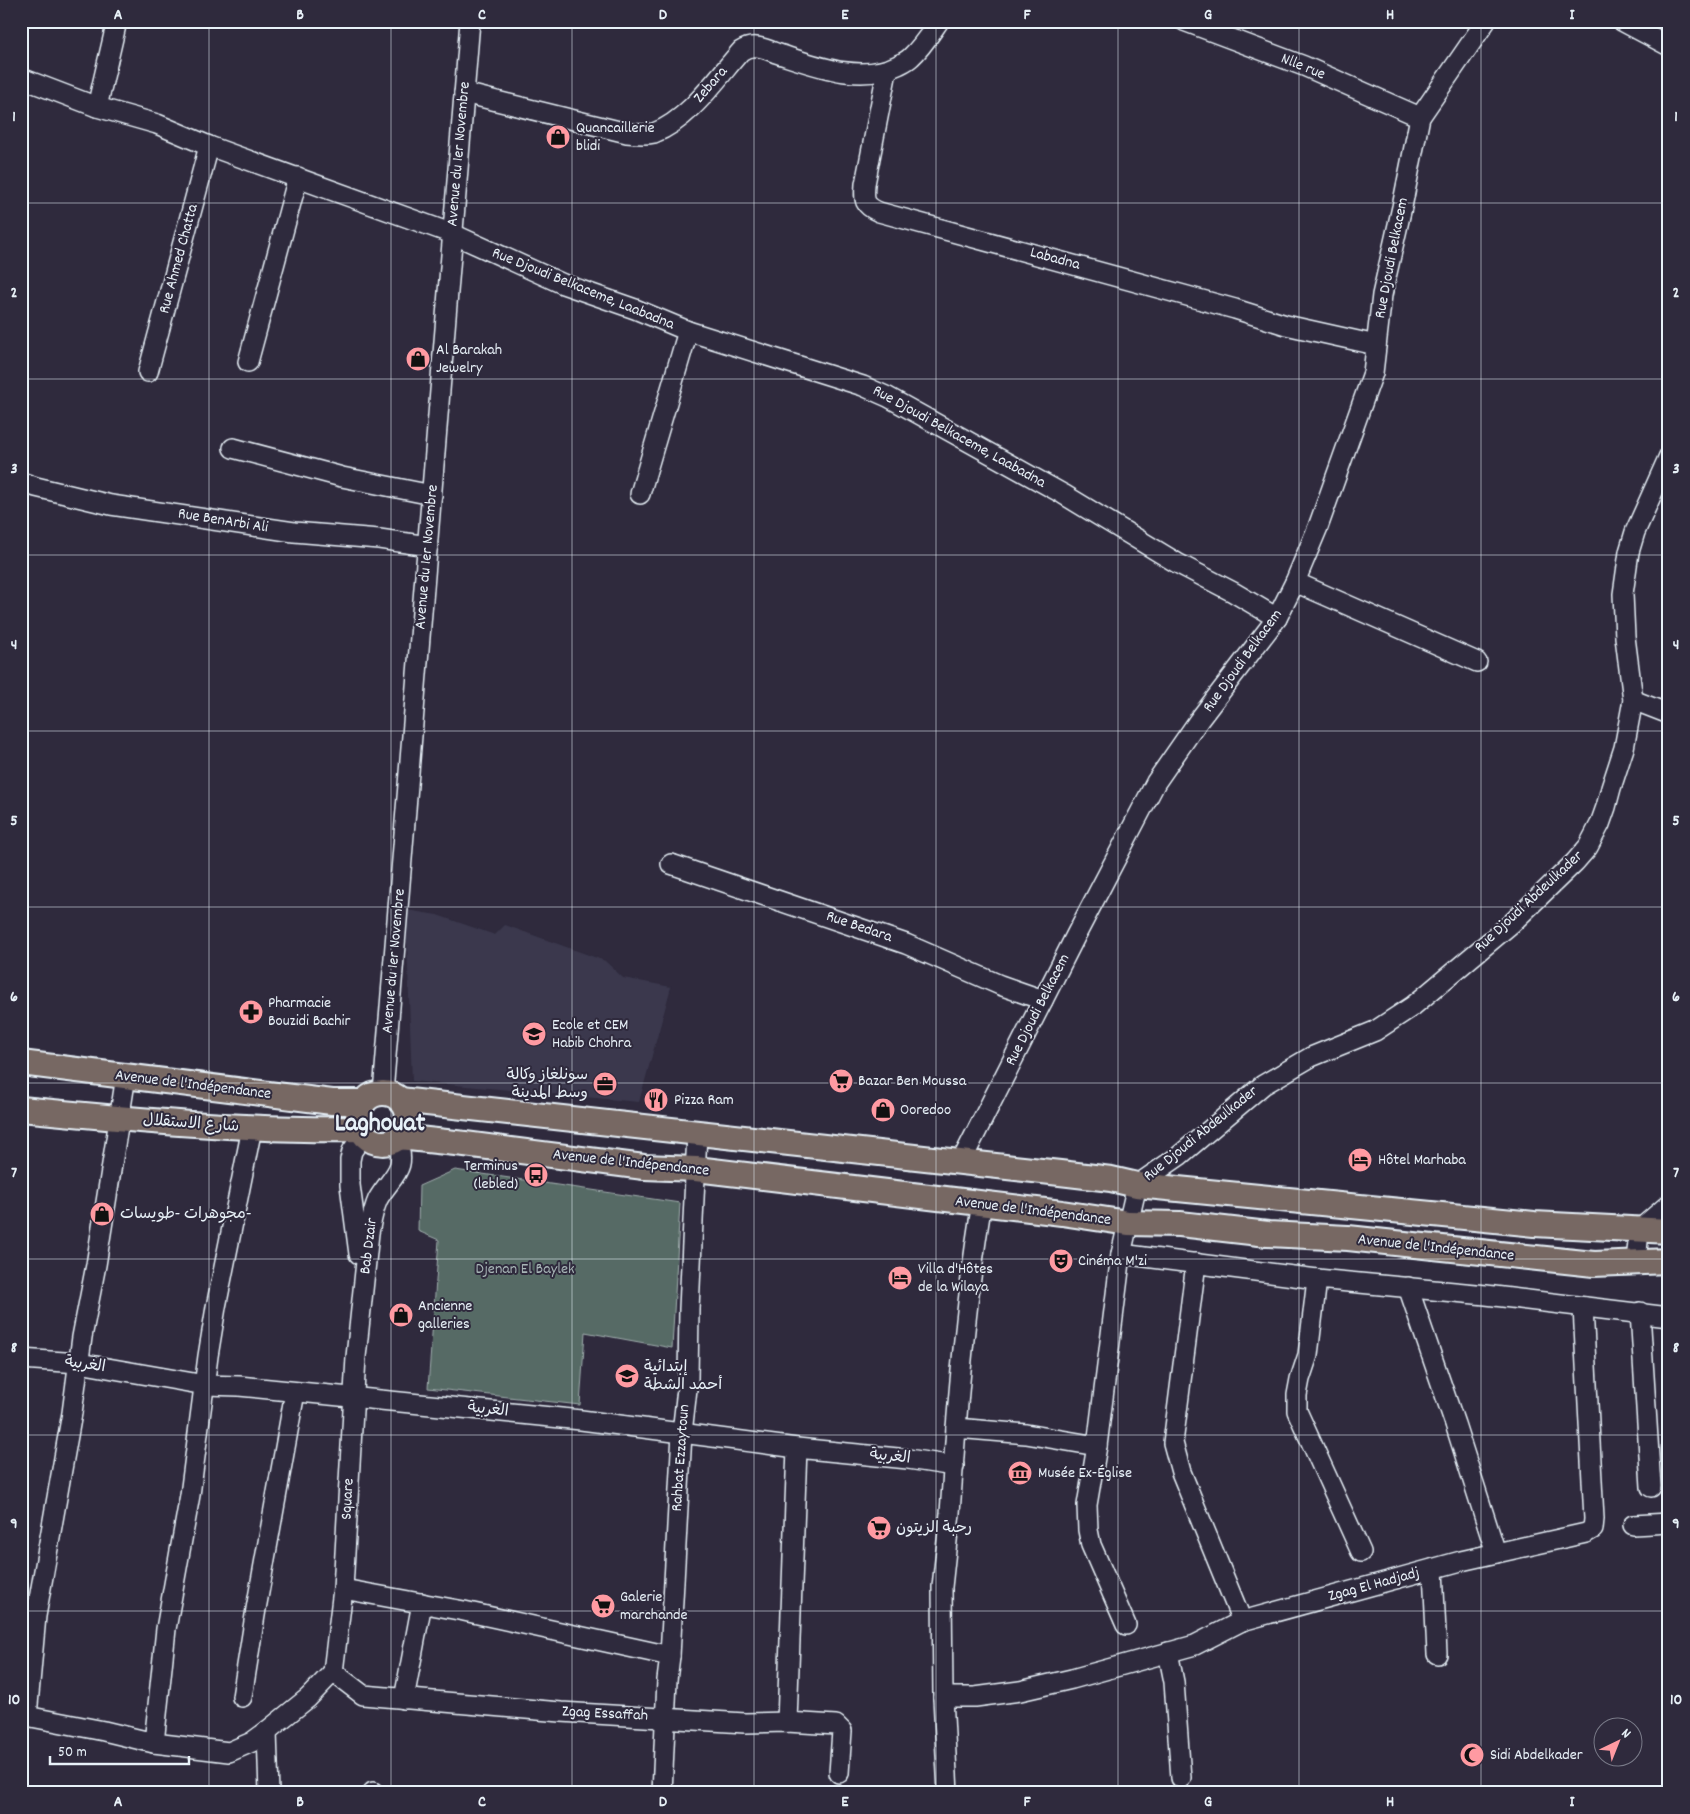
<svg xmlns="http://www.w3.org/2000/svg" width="1690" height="1814" viewBox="0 0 1690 1814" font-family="Dekko,'Playpen Sans Arabic',sans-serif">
<rect width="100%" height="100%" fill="#2f2a3d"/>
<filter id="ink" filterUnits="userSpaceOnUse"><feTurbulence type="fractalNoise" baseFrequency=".02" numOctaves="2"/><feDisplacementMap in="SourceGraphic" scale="10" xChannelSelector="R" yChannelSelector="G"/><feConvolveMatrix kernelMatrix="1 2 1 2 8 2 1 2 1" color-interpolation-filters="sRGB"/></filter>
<g filter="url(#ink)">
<polygon fill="#3b394e" points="406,910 437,915 495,935 505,925 605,961 623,978 671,987 639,1102 412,1081"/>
<polygon fill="#576b65" stroke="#a0aeae" points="455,1170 680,1203 672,1348 585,1332 580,1405 428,1388 439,1240 418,1231 419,1186"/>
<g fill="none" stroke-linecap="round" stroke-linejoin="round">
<defs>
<g id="minor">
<polyline points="1184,21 1304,66 1420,117"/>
<polyline points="1622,21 1669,46"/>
<path d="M887,71L865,184C864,200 863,205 879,212L1235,309L1286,325L1376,345"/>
<polyline points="21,78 97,107 157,124 209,146 453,234 563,284 635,309 688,331 863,386 888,397 1063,494 1177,563 1233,592 1277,618"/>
<path d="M464,93L627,133C636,134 646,135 654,133C689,120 717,78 741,51C753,43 764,48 776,53C814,65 860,84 898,65C902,63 907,61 911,57C922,47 930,34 939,21"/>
<polyline points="97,107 117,21"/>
<polyline points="248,362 298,177"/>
<polyline points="148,372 209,146"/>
<polyline points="233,448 342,477 432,495"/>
<polyline points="21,482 36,487 111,505 294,532 379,539 428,546"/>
<polyline points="640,494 688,331"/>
<polyline points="1295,582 1477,662"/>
<polyline points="1633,700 1669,714"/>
<polyline points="671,864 906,944 1000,985 1043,1000"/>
<polyline points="383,1093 470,21"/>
<polyline points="961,1162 1076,935 1156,782 1199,720 1277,618 1295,582 1318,527 1373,373 1382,295 1402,207 1420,117 1486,21"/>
<polyline points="359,1254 350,1185 350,1160 352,1151 364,1134"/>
<polyline points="1121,1254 1317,1279 1486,1295 1669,1317"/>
<polyline points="1196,1263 1173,1443 1181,1472 1242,1621"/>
<polyline points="1636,1263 1639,1230 1669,1204"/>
<polyline points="1317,1279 1308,1355 1300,1379 1297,1395 1297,1411 1361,1552"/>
<polyline points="1408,1287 1455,1424 1496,1553"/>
<polyline points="1640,1312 1651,1487"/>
<polyline points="21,1359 79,1363 205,1385 239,1386 581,1420 797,1448 908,1459 954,1466"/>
<path d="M956,1428C962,1353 969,1278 982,1203"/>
<polyline points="1097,1446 1087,1505 1088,1530 1091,1545 1126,1625"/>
<polyline points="1633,1525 1669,1523"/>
<polyline points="1433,1569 1437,1654"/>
<polyline points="343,1589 464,1611 670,1656"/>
<polyline points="1168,1652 1174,1682 1181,1778"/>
<polyline points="333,1672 363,1695 561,1712 745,1723 787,1722 836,1725 842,1731 839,1773"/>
<polyline points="242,1697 256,1609 295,1392"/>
<polyline points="943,1697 975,1697 1020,1691 1072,1679 1195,1645 1242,1621 1461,1561 1586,1533 1593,1529 1594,1519 1583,1307"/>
<polyline points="404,1699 422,1603"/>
<path d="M21,1715L104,1731L154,1743L229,1752L252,1742L267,1731L308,1698L333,1672L343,1589L356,1357L369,1233C371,1222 373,1210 378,1199C392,1175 409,1170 396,1139"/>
<polyline points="27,1716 36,1616 72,1413 82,1337 96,1265 126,1076"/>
<polyline points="787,1722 797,1448"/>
<polyline points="267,1731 269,1793"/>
<polyline points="154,1743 166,1629 190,1495 208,1356 216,1307 252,1128"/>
<polyline points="373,1793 373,1792"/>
<polyline points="662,1793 667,1680 670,1656 682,1433 688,1380 689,1309 697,1133"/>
<polyline points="948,1793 943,1697 942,1587 950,1513 956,1428 1026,1434 1097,1446 1121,1254 1137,1185 1179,1156 1263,1085 1311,1057 1375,1031 1413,1006 1512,923 1575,862 1588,847 1600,824 1606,807 1611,788 1624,748 1633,700 1625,637 1623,594 1629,552 1635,532 1669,456"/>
</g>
<g id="major">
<polyline points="21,1063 332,1102 364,1102"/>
<circle cx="383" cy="1118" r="25"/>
<polyline points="400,1100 1060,1173 1111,1179 1137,1185 1534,1224 1669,1231"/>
<path d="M21,1109C134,1120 248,1131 361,1129"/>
<polyline points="399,1137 465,1144 644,1167 696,1169 1062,1213 1128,1223 1180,1224 1268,1234 1348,1238 1594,1264 1669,1261"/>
</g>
</defs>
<use href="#minor" stroke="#e8f1f8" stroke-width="22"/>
<use href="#major" stroke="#e8f1f8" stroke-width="28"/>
<use href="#minor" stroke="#2f2a3d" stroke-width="19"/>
<use href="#major" stroke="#776864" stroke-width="24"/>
</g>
</g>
<path fill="none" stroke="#e8f1f8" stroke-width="1" stroke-opacity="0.55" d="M209,21V1793M391,21V1793M572,21V1793M754,21V1793M936,21V1793M1118,21V1793M1299,21V1793M1481,21V1793M21,203H1669M21,379H1669M21,555H1669M21,731H1669M21,907H1669M21,1083H1669M21,1259H1669M21,1435H1669M21,1611H1669"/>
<defs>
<symbol id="shop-disc" viewBox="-11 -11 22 22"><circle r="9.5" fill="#ff9aa2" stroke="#2f2a3d"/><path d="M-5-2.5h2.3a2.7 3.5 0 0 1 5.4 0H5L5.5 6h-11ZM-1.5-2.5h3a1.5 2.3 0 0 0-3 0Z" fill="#111"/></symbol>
<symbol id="pharmacy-disc" viewBox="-11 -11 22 22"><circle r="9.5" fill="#ff9aa2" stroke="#2f2a3d"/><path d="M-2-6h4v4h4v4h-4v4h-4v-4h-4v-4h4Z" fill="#111"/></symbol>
<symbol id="school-disc" viewBox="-11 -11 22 22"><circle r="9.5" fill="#ff9aa2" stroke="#2f2a3d"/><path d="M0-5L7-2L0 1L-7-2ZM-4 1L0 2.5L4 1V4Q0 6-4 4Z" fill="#111"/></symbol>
<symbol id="supermarket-disc" viewBox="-11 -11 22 22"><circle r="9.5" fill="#ff9aa2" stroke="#2f2a3d"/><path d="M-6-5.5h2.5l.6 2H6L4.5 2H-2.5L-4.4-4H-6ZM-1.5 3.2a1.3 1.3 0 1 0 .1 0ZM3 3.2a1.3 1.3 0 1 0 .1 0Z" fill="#111"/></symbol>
<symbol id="office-disc" viewBox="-11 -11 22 22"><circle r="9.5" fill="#ff9aa2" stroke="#2f2a3d"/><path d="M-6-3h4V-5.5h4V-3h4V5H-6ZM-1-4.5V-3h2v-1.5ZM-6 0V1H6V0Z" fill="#111"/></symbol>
<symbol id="restaurant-disc" viewBox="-11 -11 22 22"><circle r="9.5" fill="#ff9aa2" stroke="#2f2a3d"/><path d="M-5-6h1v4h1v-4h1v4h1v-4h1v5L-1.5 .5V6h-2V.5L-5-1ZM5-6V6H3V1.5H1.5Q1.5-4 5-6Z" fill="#111"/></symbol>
<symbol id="hotel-disc" viewBox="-11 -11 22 22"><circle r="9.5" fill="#ff9aa2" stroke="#2f2a3d"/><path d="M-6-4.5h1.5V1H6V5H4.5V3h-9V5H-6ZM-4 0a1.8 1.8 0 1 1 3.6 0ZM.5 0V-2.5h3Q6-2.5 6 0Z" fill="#111"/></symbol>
<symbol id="bus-disc" viewBox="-11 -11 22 22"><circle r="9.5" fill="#ff9aa2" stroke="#2f2a3d"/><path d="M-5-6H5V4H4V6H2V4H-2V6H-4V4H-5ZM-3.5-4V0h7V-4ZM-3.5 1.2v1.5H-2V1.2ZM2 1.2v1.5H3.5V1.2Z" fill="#111"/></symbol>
<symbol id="theatre-disc" viewBox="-11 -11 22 22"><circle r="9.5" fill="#ff9aa2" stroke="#2f2a3d"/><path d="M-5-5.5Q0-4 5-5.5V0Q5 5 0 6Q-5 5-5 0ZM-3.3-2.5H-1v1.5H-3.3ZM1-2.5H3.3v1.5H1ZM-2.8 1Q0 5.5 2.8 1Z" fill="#111"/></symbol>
<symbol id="museum-disc" viewBox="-11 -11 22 22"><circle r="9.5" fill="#ff9aa2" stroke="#2f2a3d"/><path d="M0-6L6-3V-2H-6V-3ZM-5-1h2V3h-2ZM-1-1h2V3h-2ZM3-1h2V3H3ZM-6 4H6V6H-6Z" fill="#111"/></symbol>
<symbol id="mosque-disc" viewBox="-11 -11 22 22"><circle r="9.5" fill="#ff9aa2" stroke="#2f2a3d"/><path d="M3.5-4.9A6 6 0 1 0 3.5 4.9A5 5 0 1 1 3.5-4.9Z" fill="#111"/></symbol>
</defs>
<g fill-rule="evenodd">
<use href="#shop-disc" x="544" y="123" width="28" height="28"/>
<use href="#shop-disc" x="404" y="345" width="28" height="28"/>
<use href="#pharmacy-disc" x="237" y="998" width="28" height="28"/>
<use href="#school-disc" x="520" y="1020" width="28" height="28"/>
<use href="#supermarket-disc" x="827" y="1067" width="28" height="28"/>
<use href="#office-disc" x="591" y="1070" width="28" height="28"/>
<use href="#restaurant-disc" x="642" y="1086" width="28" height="28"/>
<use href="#shop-disc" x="869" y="1096" width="28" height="28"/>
<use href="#hotel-disc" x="1346" y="1146" width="28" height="28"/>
<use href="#bus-disc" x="522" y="1161" width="28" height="28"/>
<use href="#shop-disc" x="88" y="1200" width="28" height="28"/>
<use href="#theatre-disc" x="1047" y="1247" width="28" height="28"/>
<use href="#hotel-disc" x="886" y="1264" width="28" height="28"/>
<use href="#shop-disc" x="387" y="1301" width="28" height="28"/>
<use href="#school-disc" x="613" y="1362" width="28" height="28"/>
<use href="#museum-disc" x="1006" y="1459" width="28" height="28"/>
<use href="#supermarket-disc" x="865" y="1514" width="28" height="28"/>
<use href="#supermarket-disc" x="589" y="1592" width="28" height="28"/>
<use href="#mosque-disc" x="1458" y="1741" width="28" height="28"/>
</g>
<g text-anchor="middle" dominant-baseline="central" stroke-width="4" stroke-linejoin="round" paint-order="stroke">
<g font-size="16" fill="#e8f1f8" stroke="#2f2a3d">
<text transform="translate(1303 67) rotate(22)">Nlle rue</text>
<text transform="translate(711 85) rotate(-49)">Zebara</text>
<text transform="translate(459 154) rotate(-85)">Avenue du 1er Novembre</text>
<text transform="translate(1392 258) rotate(-79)">Rue Djoudi Belkacem</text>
<text transform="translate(179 259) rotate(-75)">Rue Ahmed Chatta</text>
<text transform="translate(1055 259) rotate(15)">Labadna</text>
<text transform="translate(583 289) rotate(22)">Rue Djoudi Belkaceme, Laabadna</text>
<text transform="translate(959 437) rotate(29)">Rue Djoudi Belkaceme, Laabadna</text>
<text transform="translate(223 521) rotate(9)">Rue BenArbi Ali</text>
<text transform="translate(427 557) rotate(-85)">Avenue du 1er Novembre</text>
<text transform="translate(1243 661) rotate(-54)">Rue Djoudi Belkacem</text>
<text transform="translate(1529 902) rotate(-43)">Rue Djoudi Abdeulkader</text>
<text transform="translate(859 927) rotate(19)">Rue Bedara</text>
<text transform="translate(394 961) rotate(-85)">Avenue du 1er Novembre</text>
<text transform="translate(1038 1010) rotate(-63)">Rue Djoudi Belkacem</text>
<text transform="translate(193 1085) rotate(7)">Avenue de l'Indépendance</text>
<text transform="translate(191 1124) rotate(4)">شارع الاستقلال</text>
<text transform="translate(1201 1134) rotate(-39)">Rue Djoudi Abdeulkader</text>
<text transform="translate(631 1163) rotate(6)">Avenue de l'Indépendance</text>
<text transform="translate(1033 1211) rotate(7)">Avenue de l'Indépendance</text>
<text transform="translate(369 1246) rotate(-83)">Bab Dzair</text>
<text transform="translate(1436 1248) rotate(6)">Avenue de l'Indépendance</text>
<text transform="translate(85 1365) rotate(8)">الغربية</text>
<text transform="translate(488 1410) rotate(6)">الغربية</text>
<text transform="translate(890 1457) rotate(6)">الغربية</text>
<text transform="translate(681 1458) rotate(-86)">Rahbat Ezzaytoun</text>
<text transform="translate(348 1499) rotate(-87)">Square</text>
<text transform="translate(1374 1585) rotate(-15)">Zgag El Hadjadj</text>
<text transform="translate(605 1714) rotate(3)">Zgag Essaffah</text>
</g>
<g font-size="16" fill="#e8f1f8" stroke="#2f2a3d" text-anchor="start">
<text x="576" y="128">Quancaillerie<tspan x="576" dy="18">blidi</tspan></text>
<text x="436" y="350">Al Barakah<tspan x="436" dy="18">Jewelry</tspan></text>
<text x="268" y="1003">Pharmacie<tspan x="268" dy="18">Bouzidi Bachir</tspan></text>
<text x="552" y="1025">Ecole et CEM<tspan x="552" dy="18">Habib Chohra</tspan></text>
<text x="588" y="1075" text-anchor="end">سونلغاز وكالة<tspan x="588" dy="18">وسط المدينة</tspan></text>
<text x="858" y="1081">Bazar Ben Moussa</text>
<text x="674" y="1100">Pizza Ram</text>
<text x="900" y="1110">Ooredoo</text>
<text x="1378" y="1160">Hôtel Marhaba</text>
<text x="518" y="1166" text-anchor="end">Terminus<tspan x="518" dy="18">(lebled)</tspan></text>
<text x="120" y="1214">مجوهرات -طويسات-</text>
<text x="1078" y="1261">Cinéma M'zi</text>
<text x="918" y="1269">Villa d'Hôtes<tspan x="918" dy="18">de la Wilaya</tspan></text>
<text x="418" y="1306">Ancienne<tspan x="418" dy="18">galleries</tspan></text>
<text x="644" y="1367">إبتدائية<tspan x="644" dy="18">أحمد الشطة</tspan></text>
<text x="1038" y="1473">Musée Ex-Église</text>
<text x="896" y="1528">رحبة الزيتون</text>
<text x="620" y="1597">Galerie<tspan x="620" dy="18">marchande</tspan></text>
<text x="1490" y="1755">Sidi Abdelkader</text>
</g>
<g font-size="16" fill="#a7b5b6" stroke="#2f2a3d">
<text x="525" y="1269">Djenan El Baylek</text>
</g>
<g font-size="26" font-weight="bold" fill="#e8f1f8" stroke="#2f2a3d">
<text x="380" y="1124">Laghouat</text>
</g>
</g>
<rect width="1690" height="1814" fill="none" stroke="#2f2a3d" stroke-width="55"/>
<g transform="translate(1618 1742) rotate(43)"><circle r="24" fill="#2f2a3d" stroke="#797a88"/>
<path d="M0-4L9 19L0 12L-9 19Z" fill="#ff9aa2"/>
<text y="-8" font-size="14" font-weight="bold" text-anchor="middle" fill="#e8f1f8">N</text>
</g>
<path d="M50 1756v8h139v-8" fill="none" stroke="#e8f1f8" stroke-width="2.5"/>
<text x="58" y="1756" font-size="15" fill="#e8f1f8" stroke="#2f2a3d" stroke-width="4" paint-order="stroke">50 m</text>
<rect x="28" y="28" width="1634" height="1758" fill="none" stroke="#e8f1f8" stroke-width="2"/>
<g font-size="16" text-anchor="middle" font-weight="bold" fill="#e8f1f8">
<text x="118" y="19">A</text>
<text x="300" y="19">B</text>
<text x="482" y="19">C</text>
<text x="663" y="19">D</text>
<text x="845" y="19">E</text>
<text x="1027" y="19">F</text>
<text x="1208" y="19">G</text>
<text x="1390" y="19">H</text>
<text x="1572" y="19">I</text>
<text x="14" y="121">1</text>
<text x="1676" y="121">1</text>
<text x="14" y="297">2</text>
<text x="1676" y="297">2</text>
<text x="14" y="473">3</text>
<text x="1676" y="473">3</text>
<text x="14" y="649">4</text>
<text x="1676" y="649">4</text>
<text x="14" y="825">5</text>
<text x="1676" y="825">5</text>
<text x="14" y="1001">6</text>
<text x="1676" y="1001">6</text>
<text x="14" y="1177">7</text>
<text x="1676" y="1177">7</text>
<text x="14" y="1352">8</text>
<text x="1676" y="1352">8</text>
<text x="14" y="1528">9</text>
<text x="1676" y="1528">9</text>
<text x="14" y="1704">10</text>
<text x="1676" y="1704">10</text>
<text x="118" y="1806">A</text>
<text x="300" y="1806">B</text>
<text x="482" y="1806">C</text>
<text x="663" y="1806">D</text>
<text x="845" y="1806">E</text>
<text x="1027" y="1806">F</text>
<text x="1208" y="1806">G</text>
<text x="1390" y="1806">H</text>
<text x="1572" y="1806">I</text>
</g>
</svg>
